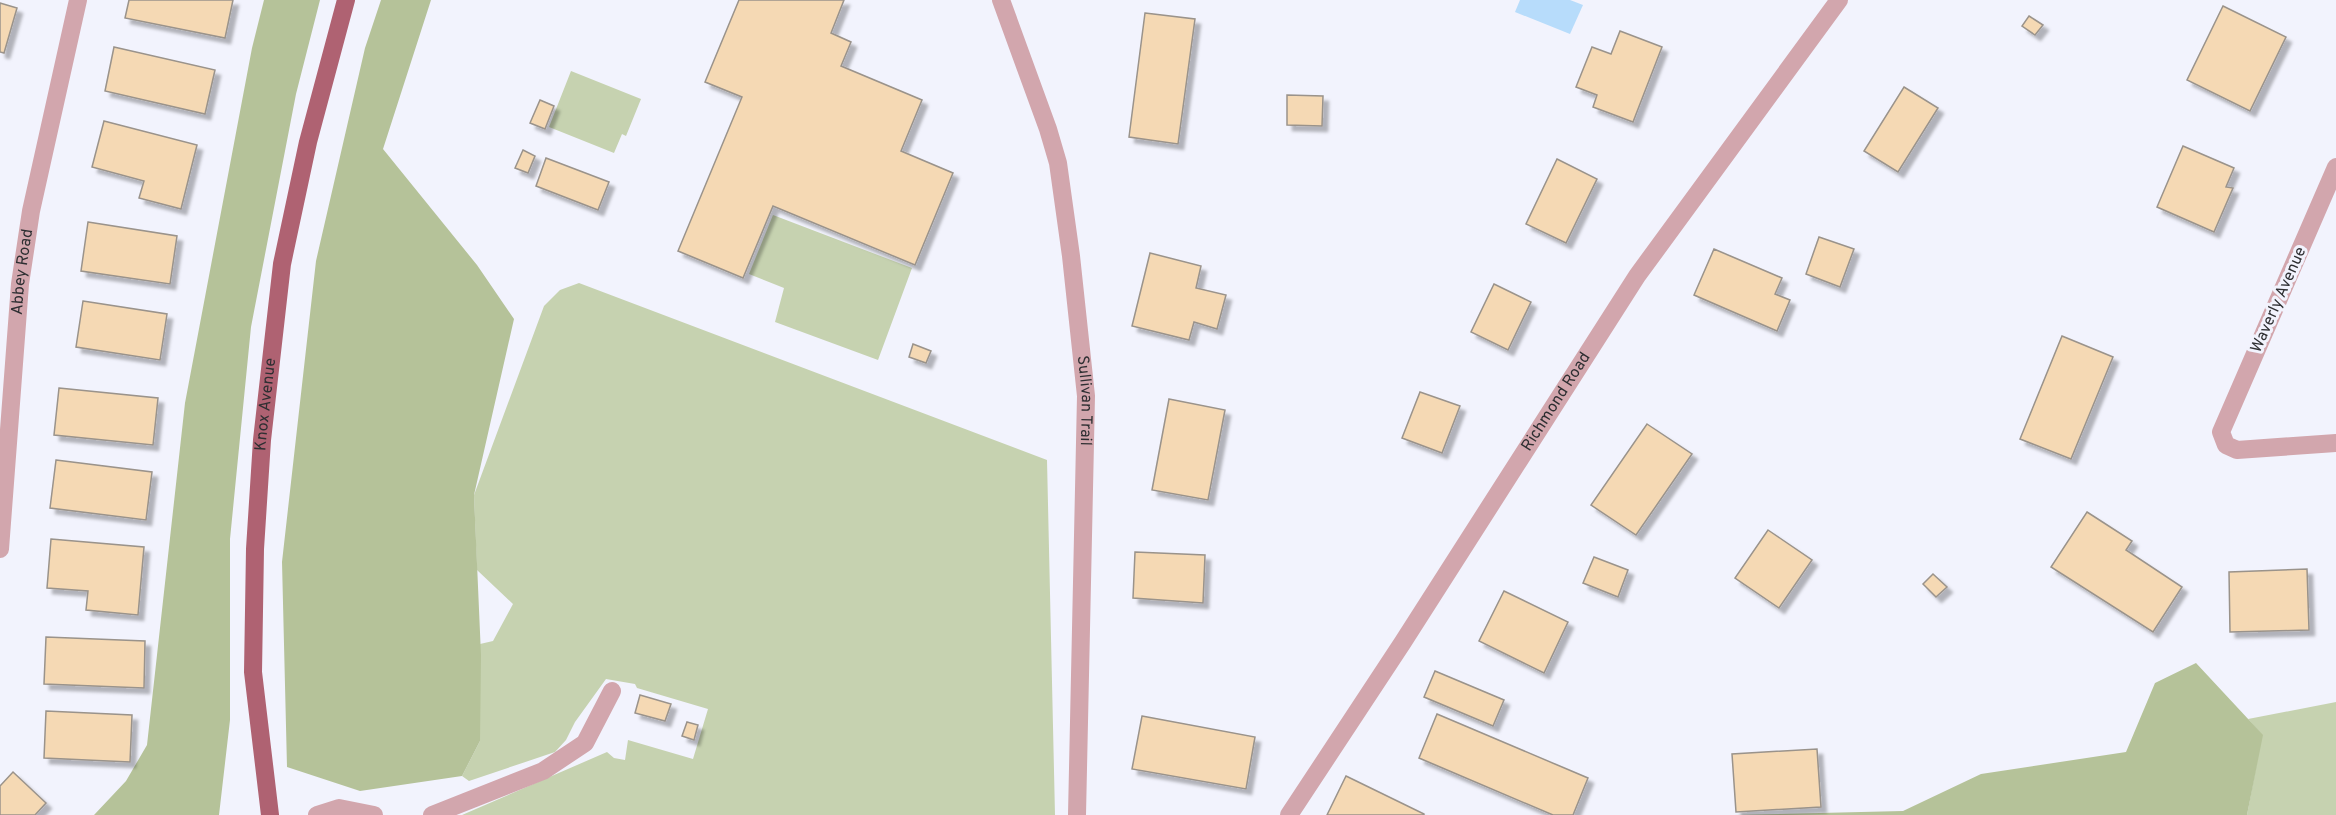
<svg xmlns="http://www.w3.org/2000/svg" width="2336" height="815" viewBox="0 0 2336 815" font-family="Overpass,sans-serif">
<defs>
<filter id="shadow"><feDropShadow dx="5.5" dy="5.5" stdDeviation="1.5" flood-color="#0004"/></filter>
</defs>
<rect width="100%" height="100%" fill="#f2f3fd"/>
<g fill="#c6d2b0">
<polygon points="571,71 641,99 626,136 622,134 614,153 549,127"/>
<polygon points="773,215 912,268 878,360 775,322 784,288 749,274"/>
<polygon points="579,283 1047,460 1055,815 462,815 607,752 614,758 625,760 628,740 693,759 708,709 637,688 635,684 606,679 575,722 566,740 555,752 469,781 462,776 480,741 480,644 493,641 513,604 477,570 474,495 544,306 560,290"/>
<polygon points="2336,702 2336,815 2247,815 2262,735 2248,719"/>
</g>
<g fill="#b5c299">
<polygon points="264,0 320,0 296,94 251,327 230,539 230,720 219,815 94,815 126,781 147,745 185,403 252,48"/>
<polygon points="381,0 431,0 383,149 477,265 514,319 474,495 481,655 480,741 462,776 360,791 287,767 282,562 316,261 365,48"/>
<polygon points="2196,663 2263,735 2247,815 1734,815 1903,811 1981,774 2126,752 2155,683"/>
</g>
<polygon fill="#b7dcfb" points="1520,0 1570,0 1583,5 1570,34 1515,12"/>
<g fill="#f5d9b4" stroke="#9a938b" stroke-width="1.5" filter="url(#shadow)">
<polygon points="129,0 233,0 225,38 125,18"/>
<polygon points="739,0 844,0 831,33 851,42 841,66 922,100 901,151 953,173 915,265 773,206 743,278 678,251 742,97 705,82"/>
<polygon points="0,3 17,8 4,53 0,52"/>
<polygon points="2223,6 2286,37 2250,111 2187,80"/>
<polygon points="1145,13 1195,19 1178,144 1129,137"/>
<polygon points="2029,16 2043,25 2035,35 2022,26"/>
<polygon points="1620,31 1662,47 1633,122 1593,107 1597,95 1576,87 1592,47 1611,54"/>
<polygon points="114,47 215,70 205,114 105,91"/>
<polygon points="1904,87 1938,108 1898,172 1864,151"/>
<polygon points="1287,95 1323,96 1322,126 1287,125"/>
<polygon points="540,100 554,106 545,129 530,123"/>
<polygon points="104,121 197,145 181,209 139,198 144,181 92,167"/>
<polygon points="2183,146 2234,168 2226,187 2233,188 2214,232 2157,207"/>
<polygon points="523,150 535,156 528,173 515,168"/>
<polygon points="546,158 609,182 598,210 536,186"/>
<polygon points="1557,159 1597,179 1566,243 1526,224"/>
<polygon points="88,222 177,236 170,284 81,271"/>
<polygon points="1819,237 1854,249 1840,287 1806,274"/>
<polygon points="1714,249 1782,278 1775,294 1790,300 1777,331 1694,295"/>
<polygon points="1150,253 1201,266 1196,288 1226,295 1217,329 1194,322 1189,340 1132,326"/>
<polygon points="1494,284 1531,302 1508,350 1471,332"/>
<polygon points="83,301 167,314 160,360 76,347"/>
<polygon points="2062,336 2113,357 2071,459 2020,439"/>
<polygon points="913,344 931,351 926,363 909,357"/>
<polygon points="59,388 158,398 153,445 54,435"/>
<polygon points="1420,392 1460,406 1442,453 1402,438"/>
<polygon points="1169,399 1225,410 1208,500 1152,490"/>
<polygon points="1647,424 1692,454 1636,535 1591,505"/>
<polygon points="56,460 152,472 146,520 50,508"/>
<polygon points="2087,512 2132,541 2126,550 2182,587 2153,632 2051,567"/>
<polygon points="1768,530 1812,560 1779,608 1735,578"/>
<polygon points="51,539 144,547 138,615 86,610 88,591 47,588"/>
<polygon points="1135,552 1205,555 1203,603 1133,598"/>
<polygon points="1594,557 1628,570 1618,597 1583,583"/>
<polygon points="2307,569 2309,630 2230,632 2229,572"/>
<polygon points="1933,574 1947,587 1936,597 1923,584"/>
<polygon points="1504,591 1568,622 1544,673 1479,641"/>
<polygon points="46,637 145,641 144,688 44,684"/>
<polygon points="1435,671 1504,700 1493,726 1424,697"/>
<polygon points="640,695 671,704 665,721 635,713"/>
<polygon points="46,711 132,715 130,762 44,758"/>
<polygon points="1437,714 1588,778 1573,815 1553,815 1419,758"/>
<polygon points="1142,716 1255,737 1246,789 1132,769"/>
<polygon points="687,722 698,725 694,740 682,736"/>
<polygon points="1817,749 1821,807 1736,812 1732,754"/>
<polygon points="13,772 46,803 35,815 0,815 0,786"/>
<polygon points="1346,776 1424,814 1424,815 1327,815"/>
</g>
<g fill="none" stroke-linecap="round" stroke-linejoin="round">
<polyline stroke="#d2a6ad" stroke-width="18" points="432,815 543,771 585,743 612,691"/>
<g stroke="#d2a6ad" stroke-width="18">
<path id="s1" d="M1001,0L1048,129L1058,163L1071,256L1086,396L1077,815"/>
<polyline points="2336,167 2221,432 2226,445 2237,450 2336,443"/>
<path id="s2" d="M0,549L20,284L31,211L78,0"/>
<polyline points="317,815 339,808 374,815"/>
</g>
<path stroke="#d2a6ad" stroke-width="18" id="s3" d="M1289,815L1403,642L1637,276L1839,0"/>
<path stroke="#af6272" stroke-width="18" id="s4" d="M270,815L253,672L255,549L262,440L282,264L308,142L346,0"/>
</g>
<g text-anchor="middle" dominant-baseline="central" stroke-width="6" stroke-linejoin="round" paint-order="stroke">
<g font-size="16" fill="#2e2f32" stroke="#f2f3fd">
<text stroke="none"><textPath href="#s2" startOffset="278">Abbey Road</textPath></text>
<text transform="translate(2279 300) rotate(-66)">Waverly Avenue</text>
<text stroke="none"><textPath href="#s1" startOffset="412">Sullivan Trail</textPath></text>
<text stroke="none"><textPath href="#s3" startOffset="492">Richmond Road</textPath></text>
<text stroke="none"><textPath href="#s4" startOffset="412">Knox Avenue</textPath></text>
</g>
</g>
</svg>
